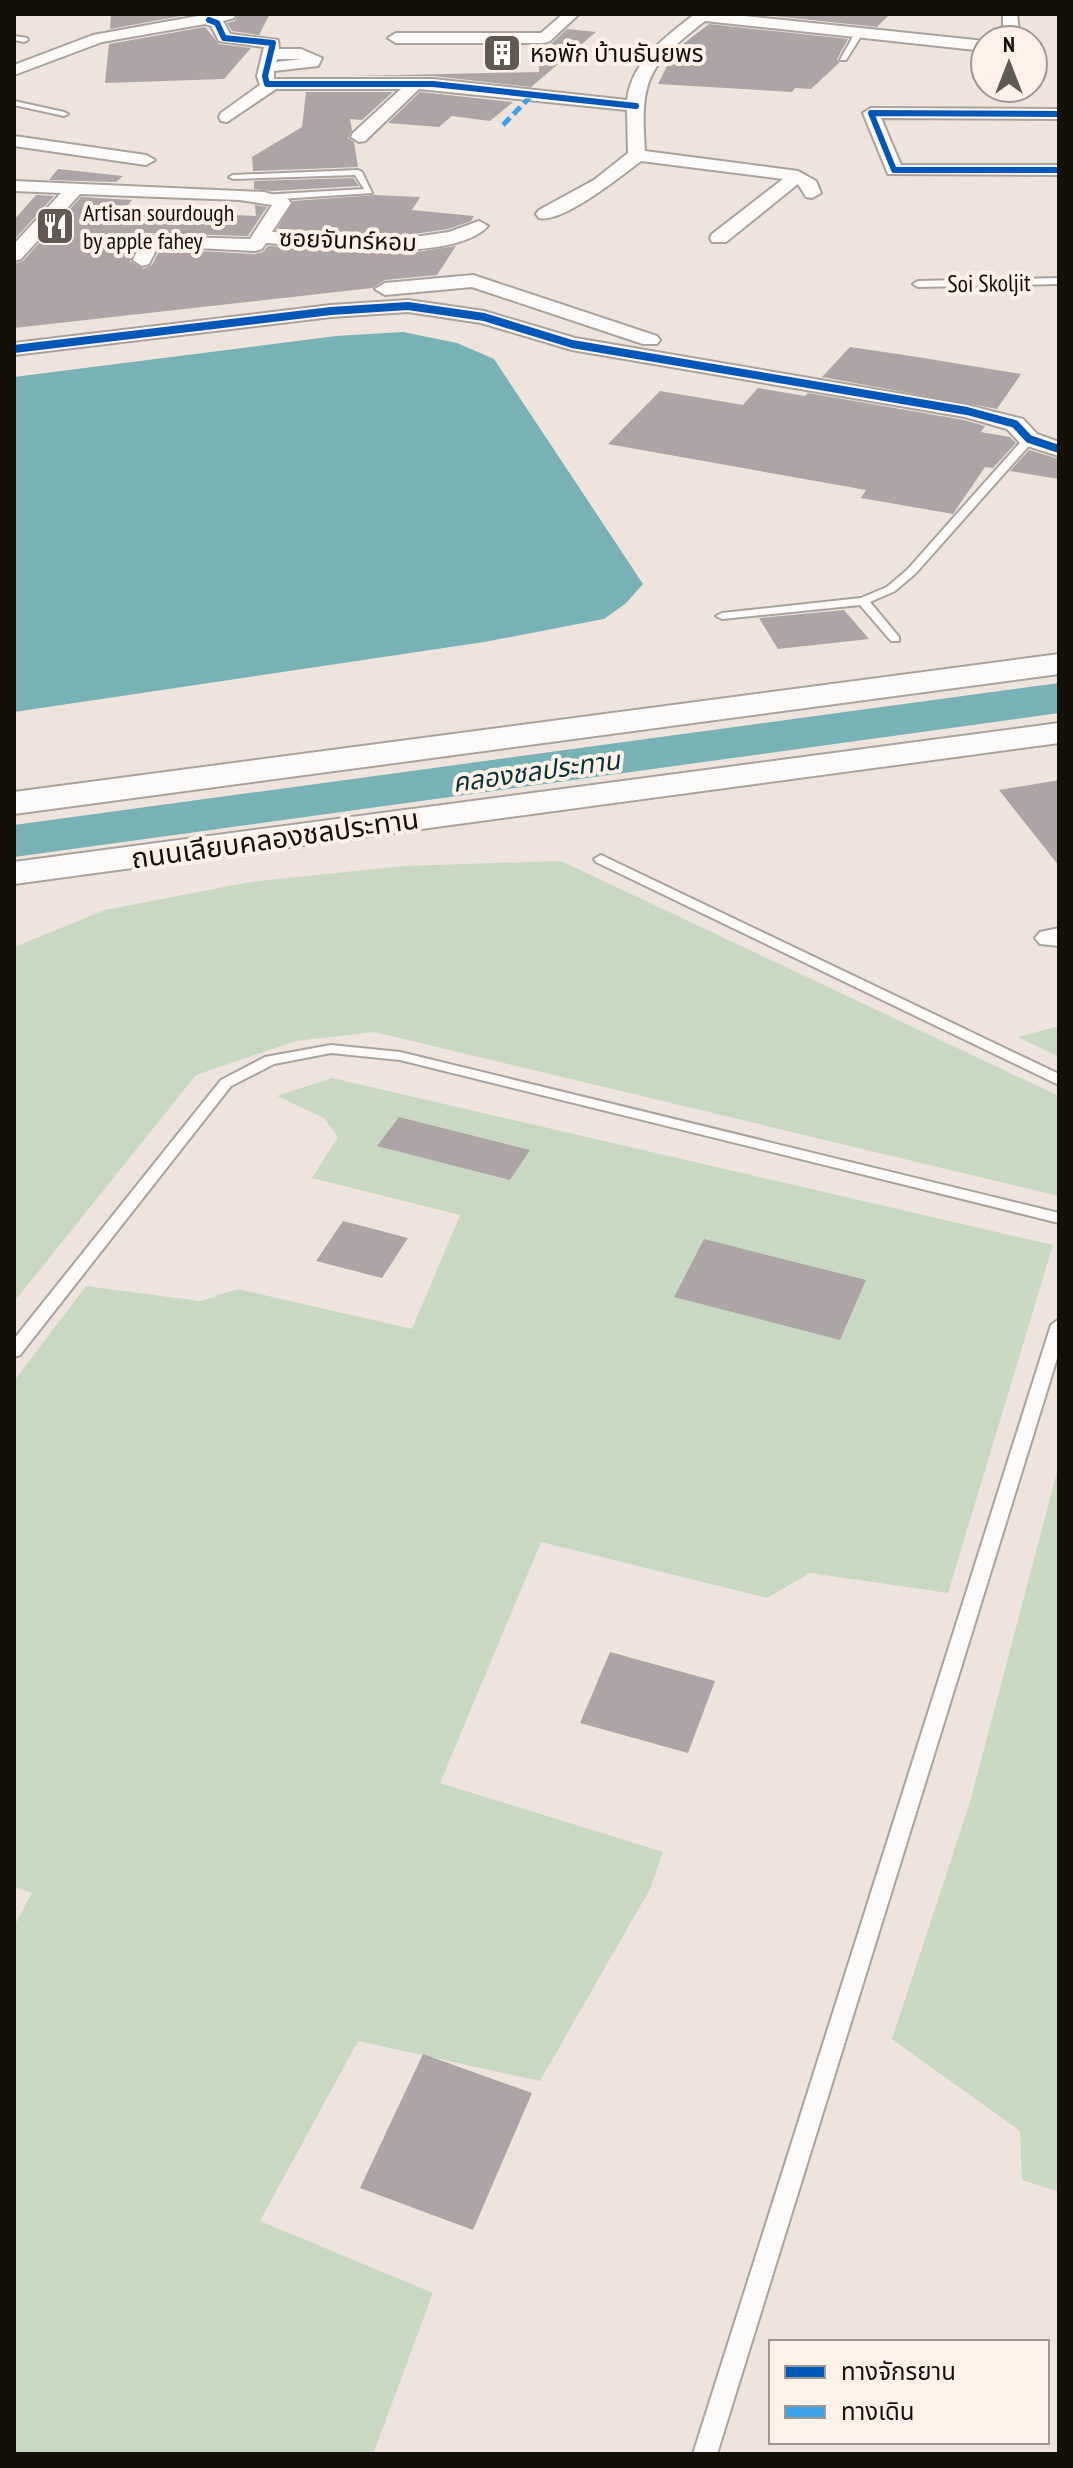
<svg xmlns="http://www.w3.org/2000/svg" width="1073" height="2468" viewBox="0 0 1073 2468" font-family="'PT Sans Narrow','Noto Sans Thai',sans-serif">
<rect width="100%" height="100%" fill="#eee4dd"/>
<g fill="#c9d9c1">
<polygon points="561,861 1059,1096 1059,1196 374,1032 296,1041 196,1075 14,1302 14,947 105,910 250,882 403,866"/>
<polygon points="1059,1026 1059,1057 1018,1037"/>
<polygon points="332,1078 1053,1245 948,1593 810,1573 767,1598 541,1542 440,1783 663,1852 650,1889 540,2081 358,2041 260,2221 433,2293 373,2454 14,2454 14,1926 32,1893 14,1887 14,1381 86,1286 200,1301 238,1289 412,1329 460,1215 312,1178 338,1137 324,1118 277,1096"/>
<polygon points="1059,1464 1059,2192 1022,2180 1020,2131 892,2039 970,1802"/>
</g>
<g fill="#77b2b6">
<polygon points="403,332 457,343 494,359 643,584 625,604 604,619 484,642 14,712 14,377 336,336"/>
<polygon points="1059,683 1059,713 14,857 14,825"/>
</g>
<g fill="#ada5a5">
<polygon points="111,14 192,14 110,29"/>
<polygon points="239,14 270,14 259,35 232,31 227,23 235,21"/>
<polygon points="754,14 890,14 877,27"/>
<polygon points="709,24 848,39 837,59 839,63 811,89 795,88 792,92 658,84 675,50"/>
<polygon points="205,27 219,44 251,48 224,79 105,83 109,44"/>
<polygon points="567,29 596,32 531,87 433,76 351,76 539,72 540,46 551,44"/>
<polygon points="306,92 393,92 362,120 350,119 352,130 348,138 354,142 358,167 253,171 252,157 302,127"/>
<polygon points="420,92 513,102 490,121 452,116 439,127 388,123"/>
<polygon points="58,169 123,176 116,182 49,180"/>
<polygon points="353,178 359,186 272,191 254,189 254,181"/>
<polygon points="36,195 54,196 14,240 14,220"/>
<polygon points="375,195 420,197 412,210 474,216 471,221 448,229 401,236 277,229 293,201"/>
<polygon points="81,197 132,200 124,210 256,216 255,205 267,207 248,236 144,233 130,261 143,269 152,265 160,249 255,254 263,252 268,246 382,253 416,252 456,246 437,275 385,280 372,288 14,328 14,264 23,261"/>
<polygon points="850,347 911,356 1021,374 997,409 822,377"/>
<polygon points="758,388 805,396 808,393 964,420 985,426 981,432 1010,437 1016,443 993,468 985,467 953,514 861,498 866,490 608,444 660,391 743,405"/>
<polygon points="1029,450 1059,459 1059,479 1010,471"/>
<polygon points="844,610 869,639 778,649 759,618"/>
<polygon points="1059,780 1059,866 999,790"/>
<polygon points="399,1117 530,1150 510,1180 377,1146"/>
<polygon points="343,1221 408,1238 382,1278 316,1261"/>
<polygon points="704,1239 866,1280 840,1340 674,1297"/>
<polygon points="610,1652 715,1681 688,1753 580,1723"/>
<polygon points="423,2054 532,2093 473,2230 360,2188"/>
</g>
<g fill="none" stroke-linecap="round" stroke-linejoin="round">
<defs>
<g id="lane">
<polygon points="856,31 863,33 846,60 840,60"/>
<polygon points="14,36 27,38 28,40 24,42 14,40"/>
<polygon points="14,101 64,112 68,114 64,116 14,105"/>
<polygon points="358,170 362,172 372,193 264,200 260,197 261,195 364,189 355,175 233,179 229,177 233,175"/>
<polygon points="1059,278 1059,284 918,287 913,284 918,281"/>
<polygon points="1029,436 1034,439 1033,441 916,573 895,591 870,602 899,637 899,641 891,641 860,605 722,619 716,616 722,613 861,598 887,587 908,569 1025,437"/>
<polygon points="601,855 1059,1074 1059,1085 596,862 594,859"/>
<polygon points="331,1045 400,1052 1059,1213 1059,1223 400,1060 331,1053 274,1064 231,1086 20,1355 14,1357 14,1339 221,1080 265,1057"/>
<polygon points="1059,1319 1059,1352 717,2454 693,2454 1051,1325"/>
</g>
<g id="street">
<path d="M209,14H236L234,18L223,21L230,34L278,40L279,49H301L322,58L318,66L274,71V79H433L627,100C632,61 665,37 695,14H725L985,41V51L705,21C647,66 640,79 645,151L798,171L816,181L821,193L812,198L806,197L798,184L726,242H712L710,238L712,234L783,179L641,161C621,176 562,224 539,218L536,214L539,210L594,180L628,153L627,110L419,89L365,141L359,142L351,137L353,133L401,89H276L227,122L221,121L219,117L221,113L260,85L257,76L264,47L219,41L211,26L205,24L102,42L14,75V65L93,35ZM277,59H302L276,62Z"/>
<polygon points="563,14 579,14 550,41 545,43 396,43 388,38 396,33 541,33"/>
<polygon points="1003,14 1017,14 1019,32 1015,40 999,40 1003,32"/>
<polygon points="871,108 1059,109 1059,119 881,118 901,165 1059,165 1059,175 888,174 863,113"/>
<polygon points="14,136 146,155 155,160 146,165 14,146"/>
<path d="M14,181L264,192L288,199L291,203L272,232L401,239L449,232L479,221L488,226C452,265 316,246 266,243L262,249L255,251L158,246L149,264L142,266L133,260L144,236L250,239L272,205L240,200L80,194L21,259L14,261V244L61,193L14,191Z"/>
<polygon points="473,275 657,336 660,340 657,344 643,344 472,287 385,295 375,289 385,283"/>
<polygon points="408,300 484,311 575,338 967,405 1023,419 1037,434 1059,442 1059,456 1021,444 1007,429 965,417 572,350 481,323 408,312 331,317 14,355 14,343 331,305"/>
<polygon points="1059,928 1059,946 1040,944 1035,938 1040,932"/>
</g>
<g id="primary">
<polygon points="1059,654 1059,674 14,814 14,792"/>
<polygon points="1059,723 1059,743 14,884 14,862"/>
</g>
</defs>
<use href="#lane" stroke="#aaa39d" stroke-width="4"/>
<use href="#street" stroke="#aaa39d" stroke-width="4"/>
<use href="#primary" stroke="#aaa39d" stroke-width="4"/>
<use href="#lane" fill="#fcfbfa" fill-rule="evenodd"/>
<use href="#street" fill="#fcfbfa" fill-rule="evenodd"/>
<use href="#primary" fill="#fcfbfa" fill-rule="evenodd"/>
<polyline stroke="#3da1e9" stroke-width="5" stroke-dasharray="10 5" stroke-linecap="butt" points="503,125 532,95"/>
<defs>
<g id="cycleway-far1">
<polyline points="209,20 217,23 224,38 273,43 265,76 267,84 433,84 636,106"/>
<polyline points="1059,114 871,113 894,170 1059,170"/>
</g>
<polyline id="cycleway" points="14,349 331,311 408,306 484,317 572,344 967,411 1015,424 1029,439 1059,449"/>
</defs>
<use href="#cycleway-far1" stroke="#fdf1e9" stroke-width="8"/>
<use href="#cycleway" stroke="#fdf1e9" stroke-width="11"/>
<use href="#cycleway-far1" stroke="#0057b8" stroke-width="6"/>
<use href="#cycleway" stroke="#0057b8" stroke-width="8"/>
</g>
<defs>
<symbol id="building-square" viewBox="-11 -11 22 22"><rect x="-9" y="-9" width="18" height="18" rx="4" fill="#615a54" stroke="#fdf1e9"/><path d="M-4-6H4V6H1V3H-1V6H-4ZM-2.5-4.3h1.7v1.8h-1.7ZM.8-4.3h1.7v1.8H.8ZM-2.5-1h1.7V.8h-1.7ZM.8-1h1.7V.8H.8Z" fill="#fff"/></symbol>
<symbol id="restaurant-square" viewBox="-11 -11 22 22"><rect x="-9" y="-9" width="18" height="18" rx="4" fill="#615a54" stroke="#fdf1e9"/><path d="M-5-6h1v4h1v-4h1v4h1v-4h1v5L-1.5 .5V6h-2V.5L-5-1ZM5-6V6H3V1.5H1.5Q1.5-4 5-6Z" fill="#fff"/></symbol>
</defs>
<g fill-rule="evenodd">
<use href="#building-square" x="480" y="31" width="44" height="44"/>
<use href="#restaurant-square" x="33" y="204" width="44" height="44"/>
</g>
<g text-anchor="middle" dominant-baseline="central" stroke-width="8" stroke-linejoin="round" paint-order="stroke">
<g font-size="24" fill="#150f0a" stroke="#fdf1e9" text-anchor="start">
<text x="530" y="53">หอพัก บ้านธันยพร</text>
<text x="83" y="212">Artisan sourdough<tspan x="83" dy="28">by apple fahey</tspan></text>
</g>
<g font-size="24" fill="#150f0a" stroke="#fdf1e9">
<text transform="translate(348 240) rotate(2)">ซอยจันทร์หอม</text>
<text transform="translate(989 283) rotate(-1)">Soi Skoljit</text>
</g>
<g font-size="26" font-style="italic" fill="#053236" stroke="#fdf1e9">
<text transform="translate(536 771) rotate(-8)">คลองชลประทาน</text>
</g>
<g font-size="28" fill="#150f0a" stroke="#fdf1e9">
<text transform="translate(275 838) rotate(-8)">ถนนเลียบคลองชลประทาน</text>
</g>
</g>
<rect width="1073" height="2468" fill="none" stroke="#150f0a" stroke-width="32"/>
<rect x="769" y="2340" width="280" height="104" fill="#fdf1e9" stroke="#a09790" stroke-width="2"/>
<rect x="785" y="2366" width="40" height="12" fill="#0057b8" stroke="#a09790" stroke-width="2"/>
<text x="841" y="2380" font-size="24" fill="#150f0a">ทางจักรยาน</text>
<rect x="785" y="2406" width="40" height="12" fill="#3da1e9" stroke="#a09790" stroke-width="2"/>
<text x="841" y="2420" font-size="24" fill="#150f0a">ทางเดิน</text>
<g transform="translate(1009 64)"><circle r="38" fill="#fdf1e9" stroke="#a09790" stroke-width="2"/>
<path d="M0-6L14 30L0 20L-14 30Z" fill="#615a54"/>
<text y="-12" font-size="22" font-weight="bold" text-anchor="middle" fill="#150f0a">N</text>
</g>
</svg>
